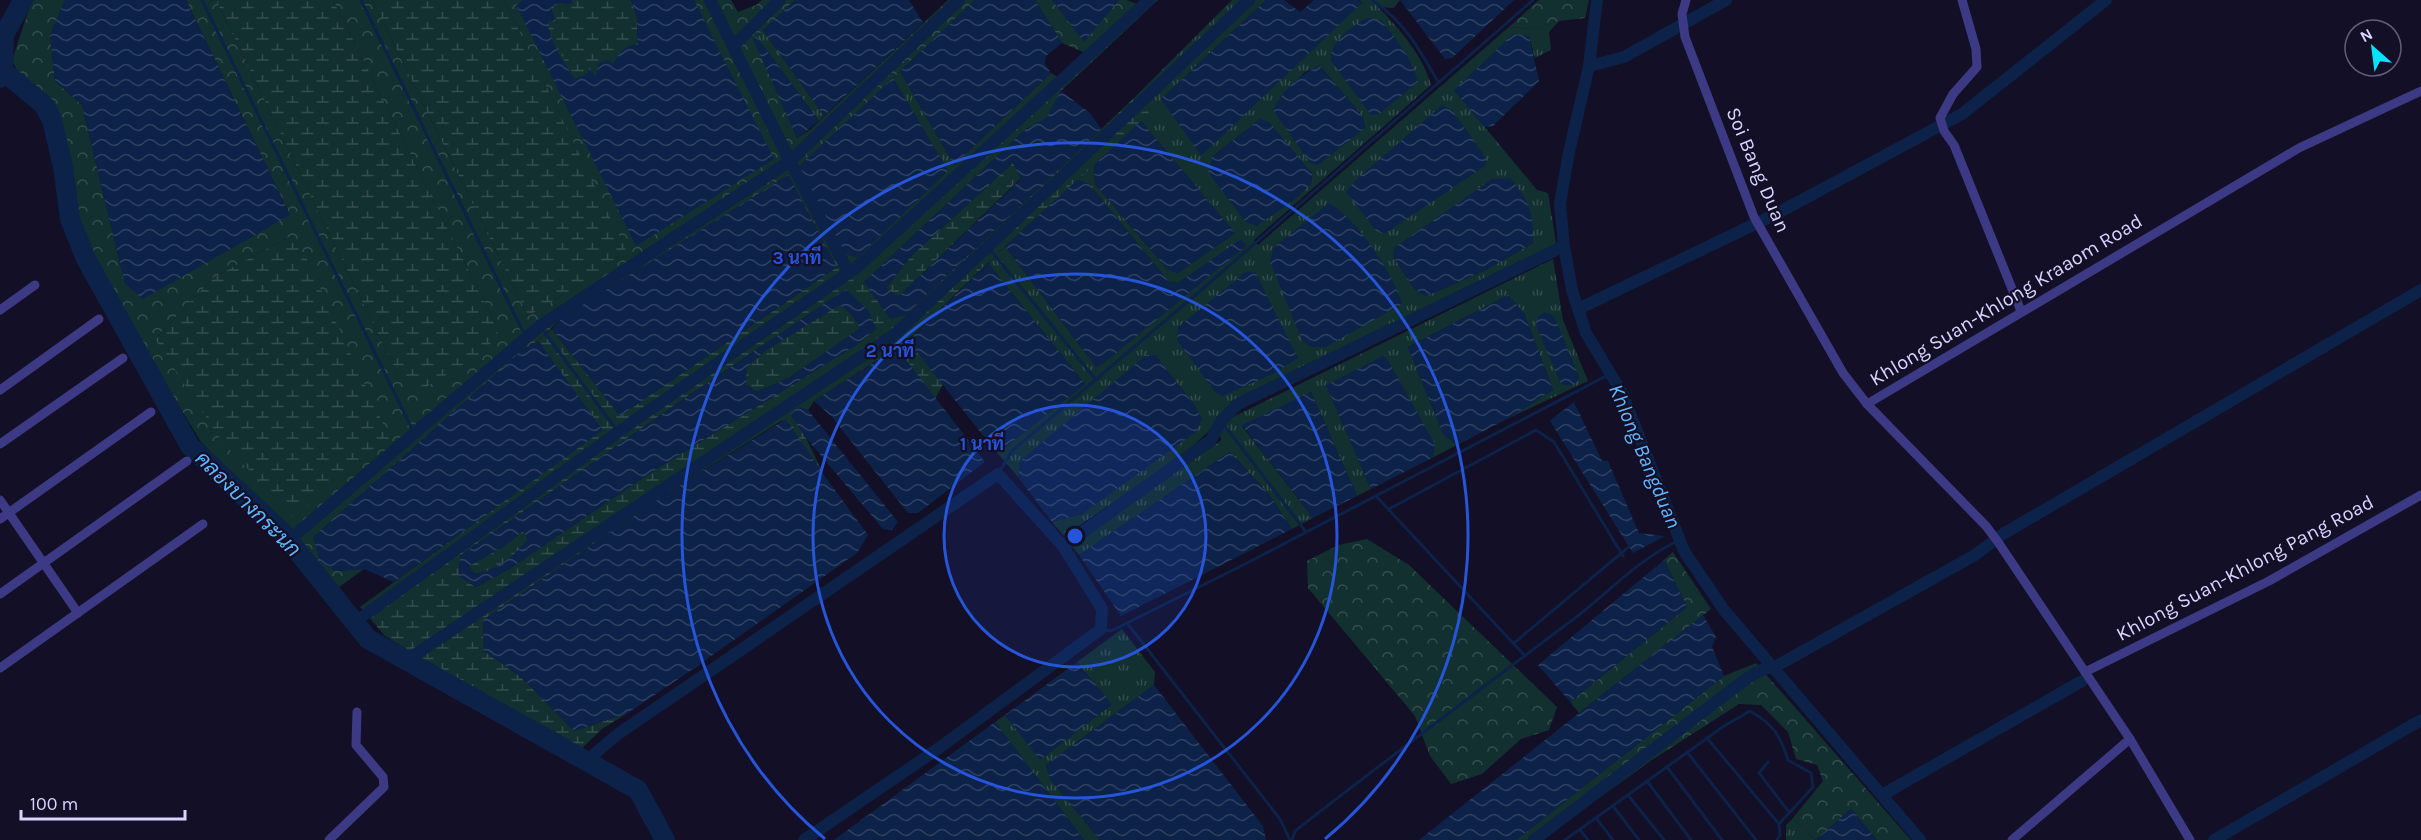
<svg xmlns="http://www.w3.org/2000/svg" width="2421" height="840" viewBox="0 0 2421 840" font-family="Karla,Sarabun,sans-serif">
<defs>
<pattern id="grass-tufts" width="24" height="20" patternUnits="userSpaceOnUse" patternTransform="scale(1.5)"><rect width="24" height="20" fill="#12302f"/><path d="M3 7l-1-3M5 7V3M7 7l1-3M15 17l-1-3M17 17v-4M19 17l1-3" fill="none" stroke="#344d4e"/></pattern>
<pattern id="forest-crowns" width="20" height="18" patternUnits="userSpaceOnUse" patternTransform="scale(1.5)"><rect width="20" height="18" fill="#12302f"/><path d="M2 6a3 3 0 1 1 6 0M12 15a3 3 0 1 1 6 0" fill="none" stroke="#344d4e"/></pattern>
<pattern id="wetland-marsh" width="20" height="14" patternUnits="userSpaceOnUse" patternTransform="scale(1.5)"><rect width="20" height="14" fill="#12302f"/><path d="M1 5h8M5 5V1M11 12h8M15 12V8" fill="none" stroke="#344d4e"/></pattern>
<pattern id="water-waves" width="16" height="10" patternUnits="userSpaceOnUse" patternTransform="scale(1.5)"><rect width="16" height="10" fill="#0c2248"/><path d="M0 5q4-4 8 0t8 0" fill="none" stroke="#2f4163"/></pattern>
</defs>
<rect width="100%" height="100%" fill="#130f26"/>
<g fill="url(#grass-tufts)" fill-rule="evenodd">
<path d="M1232,0H1266L1161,99L1362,3L1359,0H1400L1394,8L1378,7C1400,29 1423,56 1431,85L1254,240L1258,245L1509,27L1533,29L1559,21L1549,32L1551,50L1535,58L1529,36L1454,90L1537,190L1548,193L1556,243L1549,250L1520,261L1251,392L1229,406L1208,432L1184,454L1064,536L1052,522L1082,514L1202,419L1193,403L1155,355L1020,461L1018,477L993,448L1003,449L1085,384L988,263L1005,246L1086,354L1245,246L1241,240L1178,283L1169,282L1089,184L1077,180L1094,165L1095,184L1167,269L1178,273L1235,233L1141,121L1149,114L1134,98ZM1320,66L1363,117L1365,128L1280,97L1305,72ZM1260,119L1312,173L1311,184L1292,201L1256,226L1212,157ZM1533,243L1484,271L1426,296L1415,290L1393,256Z"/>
<polygon points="763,30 824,116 819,121 756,36"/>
<polygon points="900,71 954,165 948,171 893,78"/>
<polygon points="1553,259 1563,320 1588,381 1507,419 1553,390 1524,313 1508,295 1408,347 1443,434 1457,445 1432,458 1435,444 1326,385 1371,489 1357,496 1311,392 1242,426 1313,518 1292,529 1268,493 1230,452 1079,555 1072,546 1164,478 1218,443 1221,440 1219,429 1223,422"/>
<polygon points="1122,629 1155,672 1154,685 1046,765 1050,779 1100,840 1084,840 995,722 1005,715 1041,759 1111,705 1077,662"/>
<polygon points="1793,818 1815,840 1786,840 1786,825"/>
</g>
<g fill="url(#forest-crowns)" fill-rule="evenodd">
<path d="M32,0H65L50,35L55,81L82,105L125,284L290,215L186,0H216L398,375L499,331L333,0H372L528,316L628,256L504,0H524L517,5L531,30L725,65L694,0H731L738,12L756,5L762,0H795L754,39L797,138L811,129L948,0H975L876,94L857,257L1051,73L1059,78L1082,56L1083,52L1062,43L1035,0H1052L1084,41L1119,0H1127L1139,5L1144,0H1158L1061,91L1046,119L1026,129L864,282L852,262L837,267L788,175L563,317L538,341L522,350L335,571L364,569L335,590L287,531L201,442L136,335L85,243L64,155L57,113L19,75L12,60ZM291,236L155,339L214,277Z"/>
<polygon points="1539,0 1589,0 1585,18 1559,21 1533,29 1509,27"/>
<polygon points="1367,539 1409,565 1557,707 1549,730 1521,739 1482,774 1451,784 1430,756 1415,716 1308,588 1307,561 1338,545"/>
<polygon points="1673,552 1711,609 1579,713 1570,702 1687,607 1664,560"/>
<polygon points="1756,663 1911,840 1877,840 1851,809 1815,840 1793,818 1823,781 1817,765 1796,759 1788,732 1761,705 1739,704 1652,760 1553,831 1544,840 1516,840 1724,676"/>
</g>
<g fill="url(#wetland-marsh)" fill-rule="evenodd">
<polygon points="216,0 333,0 499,331 485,351 420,391 398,375"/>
<polygon points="372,0 504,0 629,256 528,316"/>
<polygon points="572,0 631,0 637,17 638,45 596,76 588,73 575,80 547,27 549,19 556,22 550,8 560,2 572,4"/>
<path d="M1134,98L1150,114L1001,250L908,340L943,384L935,399L896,348L814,401L808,410L799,407L791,414L806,438L824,475L786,420L781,421L657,500L483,620L484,651L521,677L574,731L628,713L602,729L581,749L433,666L385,636L360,607L602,430L538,341L552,329L620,416L837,267L852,262L890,318L905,315ZM846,289L876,329L858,344L650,473L509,569L476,587L459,576L460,556L669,409Z"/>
<polygon points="1013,163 1021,178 900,295 895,295 886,288 911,256"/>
<polygon points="291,236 306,257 391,441 293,517 221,440 155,339 214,277"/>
<polygon points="840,304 852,315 861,328 790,377 757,392 746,385 746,367 766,350"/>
<path d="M523,531L528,539C517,555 494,573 474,574L469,566L506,545Z"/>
</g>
<g fill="url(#water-waves)" fill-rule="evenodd">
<polygon points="65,0 186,0 290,215 143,299 125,284 82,105 55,81 50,35"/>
<path d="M524,0H572V4L560,3L550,8L557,23L549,20C545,35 566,66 575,79L588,73L589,67L596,76L599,63L608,60L613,64C619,54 625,43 638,45L637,17L631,0H694L774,159L636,246L516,5Z"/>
<polygon points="795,0 909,0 923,23 824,116 763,30"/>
<polygon points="975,0 1035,0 1062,43 1046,56 1045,64 1051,73 954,165 900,71"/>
<polygon points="1052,0 1119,0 1084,42"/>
<polygon points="1266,0 1284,0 1300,12 1314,0 1359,0 1362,3 1201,156 1161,99"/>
<polygon points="1400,0 1514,0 1452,58 1445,59"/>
<path d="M1367,18L1381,20C1396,39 1412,58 1418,82L1379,114L1371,115L1331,61C1329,42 1352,26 1367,18Z"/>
<polygon points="1513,34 1529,36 1539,81 1493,126 1484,127 1454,90"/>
<polygon points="756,36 819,121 797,138 753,39"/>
<path d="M1320,66L1363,117L1365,128L1318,165L1310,163L1273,110C1283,90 1299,74 1320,66Z"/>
<polygon points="893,78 948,171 857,258 844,253 799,166"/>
<path d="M1061,91L1090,113L1101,129L905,315L890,319L864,282L1026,129L1046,118ZM1013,163L1021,179L900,295H895L886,288L911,256Z"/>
<polygon points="1442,105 1452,110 1486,158 1485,166 1384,234 1377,232 1346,192 1356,180"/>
<polygon points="1260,119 1270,123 1312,173 1311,184 1292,201 1256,226 1246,222 1209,174 1212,157"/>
<polygon points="1141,121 1235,233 1178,273 1167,269 1095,184 1094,165"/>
<polygon points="788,175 837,267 620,416 552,329 563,317"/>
<path d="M1510,178C1529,199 1534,214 1533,243L1484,271L1426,296L1415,290L1393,256L1394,248L1492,179Z"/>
<polygon points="1077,180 1089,184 1169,282 1178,283 1241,239 1246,246 1104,363 1096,367 1005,246"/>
<path d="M1329,203C1357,219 1393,273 1402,304L1326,347H1312L1303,342L1270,262L1273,248Z"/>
<polygon points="988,263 1085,384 1003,449 993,448 908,341"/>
<polygon points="1246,272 1255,272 1298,358 1273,374 1222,396 1215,392 1177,340 1178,327"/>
<path d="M846,289L869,311L876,329L858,344L650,473L509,569L476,587L459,576L460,556L669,409ZM840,305L852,315L860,328L790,377L757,392L746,385L747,367L766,350ZM523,531L528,539C517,554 493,574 474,573L469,566L506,545Z"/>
<polygon points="1508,295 1524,313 1553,390 1507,419 1457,445 1443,434 1408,347"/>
<polygon points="1545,312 1554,316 1580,379 1571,386 1561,384 1535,323 1539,316"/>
<polygon points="538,341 603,430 394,582 364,569 335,571 320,562 313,537 522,350"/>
<polygon points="897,348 985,462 918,513 908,513 831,416 814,401"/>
<polygon points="1146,355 1155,355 1193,403 1202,419 1196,432 1082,514 1052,522 1018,477 1020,461"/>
<polygon points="1385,355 1435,444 1432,458 1371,489 1326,385"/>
<polygon points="1311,392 1357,496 1313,518 1242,425"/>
<polygon points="1574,402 1602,461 1608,461 1639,533 1665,536 1633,553 1550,421"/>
<polygon points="799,407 808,410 898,522 892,530 883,529 806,438 790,414"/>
<polygon points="786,419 824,475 868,535 857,553 693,669 628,713 574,731 521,677 484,651 483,620 657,500"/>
<polygon points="1230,452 1268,493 1292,529 1121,616 1079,555"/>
<polygon points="1664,560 1687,607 1570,702 1538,665"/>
<polygon points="1703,615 1716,637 1712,647 1724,676 1516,840 1419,840"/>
<polygon points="1077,662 1112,704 1040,760 1005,715"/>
<polygon points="1154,685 1263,826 1266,840 1100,840 1050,779 1046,765"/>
<polygon points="995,722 1084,840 834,840"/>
<polygon points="1851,809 1877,840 1815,840"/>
</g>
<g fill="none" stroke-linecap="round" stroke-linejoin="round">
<g stroke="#0c2248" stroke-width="3">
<polyline points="202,0 414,433"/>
<polyline points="361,0 526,338"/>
<path d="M1373,1C1404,21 1420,50 1438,82"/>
<polyline points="988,247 1096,380"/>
<polyline points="540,326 618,432"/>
<polyline points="1221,421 1306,532"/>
<polyline points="998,474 1012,451 1207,285 1533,0"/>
<polyline points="1376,496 1525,656"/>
<polyline points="1389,509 1536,430 1554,442 1623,556"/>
<polyline points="1127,623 1280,819 1290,840"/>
<polyline points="1101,629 1111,631 1247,563 1610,374"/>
<polyline points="1514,643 1631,545"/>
<polyline points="1707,738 1779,824"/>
<polyline points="1687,752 1756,840"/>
<polyline points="1768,762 1759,773 1789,812"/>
<polyline points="1667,767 1722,840"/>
<polyline points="1647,781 1691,840"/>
<polyline points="1628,795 1664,840"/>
<polyline points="1613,806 1639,840"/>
<polyline points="1596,818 1613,840"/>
<polyline points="1580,830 1588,840"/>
<path d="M1292,840L1295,831C1386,760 1478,691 1571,621C1606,595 1639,558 1680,540"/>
<path d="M1565,840L1724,726L1750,711C1774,725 1780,735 1788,760L1811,773L1813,787L1779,824L1780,835L1777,840"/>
</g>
<g stroke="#0c2248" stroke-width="12">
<polyline points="710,0 790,161 849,273"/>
<polyline points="1597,0 1589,66 1569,152 1560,204 1564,246 1572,290 1586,333 1622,393 1684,551 1724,610 1920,840"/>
<polyline points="733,46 780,0"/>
<polyline points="1589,66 1624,57 1726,0"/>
<polyline points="1578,309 1776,214 1962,114 2106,0"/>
<polyline points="288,541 540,326 790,161 959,0"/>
<polyline points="355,622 638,418 856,268 1149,0"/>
<polyline points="407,660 895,334 1249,0"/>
<polyline points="586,761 618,734 998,474 1063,546 1211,440 1221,421 1238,404 1564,246"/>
<polyline points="1882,795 2082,681"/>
<polyline points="804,840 939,748 1101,629 1102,609 1063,546"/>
<polyline points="1534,840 1746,679 1765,668 1773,668 1975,555 2003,534 2421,290"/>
<polyline points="2214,840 2421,720"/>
</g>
<g stroke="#0c2248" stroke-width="20">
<polyline points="3,71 44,105 52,120 63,167 70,219 86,259 190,446 283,533 368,639 638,790 665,840"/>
<polyline points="0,78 3,71 4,35 23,0"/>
</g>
<g stroke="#3d3a85" stroke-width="9">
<polyline points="1686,0 1682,14 1685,37 1754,217 1843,373 1867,404"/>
<polyline points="1962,0 1976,49 1977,67 1953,94 1940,118 1944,131 1954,145 2021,311"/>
<polyline points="0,310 35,285"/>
<polyline points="0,390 99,319"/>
<polyline points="0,444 123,358"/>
<polyline points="0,500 78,613"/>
<polyline points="0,519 151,412"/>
<polyline points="0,594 187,461"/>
<polyline points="0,668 203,524"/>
<polyline points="2085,672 2269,581 2421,495"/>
<polyline points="329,840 384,787 383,777 356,745 357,712"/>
<polyline points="2012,840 2130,739"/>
<polyline points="2190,840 2130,739 1998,542 1986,526 1867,404 2299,148 2421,91"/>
</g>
</g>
<circle cx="1075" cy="536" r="131" fill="#2655da" fill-opacity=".12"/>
<g fill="none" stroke="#2655da" stroke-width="3">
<circle cx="1075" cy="536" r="131"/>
<circle cx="1075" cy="536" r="262"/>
<path d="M825 839A393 393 0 1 1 1325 839"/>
</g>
<g text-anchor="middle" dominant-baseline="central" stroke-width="4.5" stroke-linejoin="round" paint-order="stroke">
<g font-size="20" fill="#d9d4ff" stroke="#130f26">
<text transform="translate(1758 170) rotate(67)">Soi Bang Duan</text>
<text transform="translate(2006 300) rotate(-31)">Khlong Suan-Khlong Kraaom Road</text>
<text transform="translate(2245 568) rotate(-28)">Khlong Suan-Khlong Pang Road</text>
</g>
<g font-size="21" font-style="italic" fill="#62b6ff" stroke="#130f26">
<text transform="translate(1645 456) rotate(67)">Khlong Bangduan</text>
<text transform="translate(248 504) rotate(45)">คลองบางกระนก</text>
</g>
</g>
<circle cx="1075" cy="536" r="9" fill="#2655da" stroke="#130f26" stroke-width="3"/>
<g font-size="18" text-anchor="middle" font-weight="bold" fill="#2655da" stroke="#130f26" stroke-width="4.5" stroke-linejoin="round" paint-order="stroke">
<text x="797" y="264">3 นาที</text>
<text x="890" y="357">2 นาที</text>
<text x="982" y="450">1 นาที</text>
</g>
<g transform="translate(2373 48) rotate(332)"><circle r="28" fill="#130f26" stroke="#625e7d" stroke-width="1.5"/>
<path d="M0-4.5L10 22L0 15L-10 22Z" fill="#00e5ff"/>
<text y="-9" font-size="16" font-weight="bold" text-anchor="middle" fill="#d9d4ff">N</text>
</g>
<path d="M21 810v9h164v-9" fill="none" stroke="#d9d4ff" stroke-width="3"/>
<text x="30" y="810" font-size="18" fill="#d9d4ff" stroke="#130f26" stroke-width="4.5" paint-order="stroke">100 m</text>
</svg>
